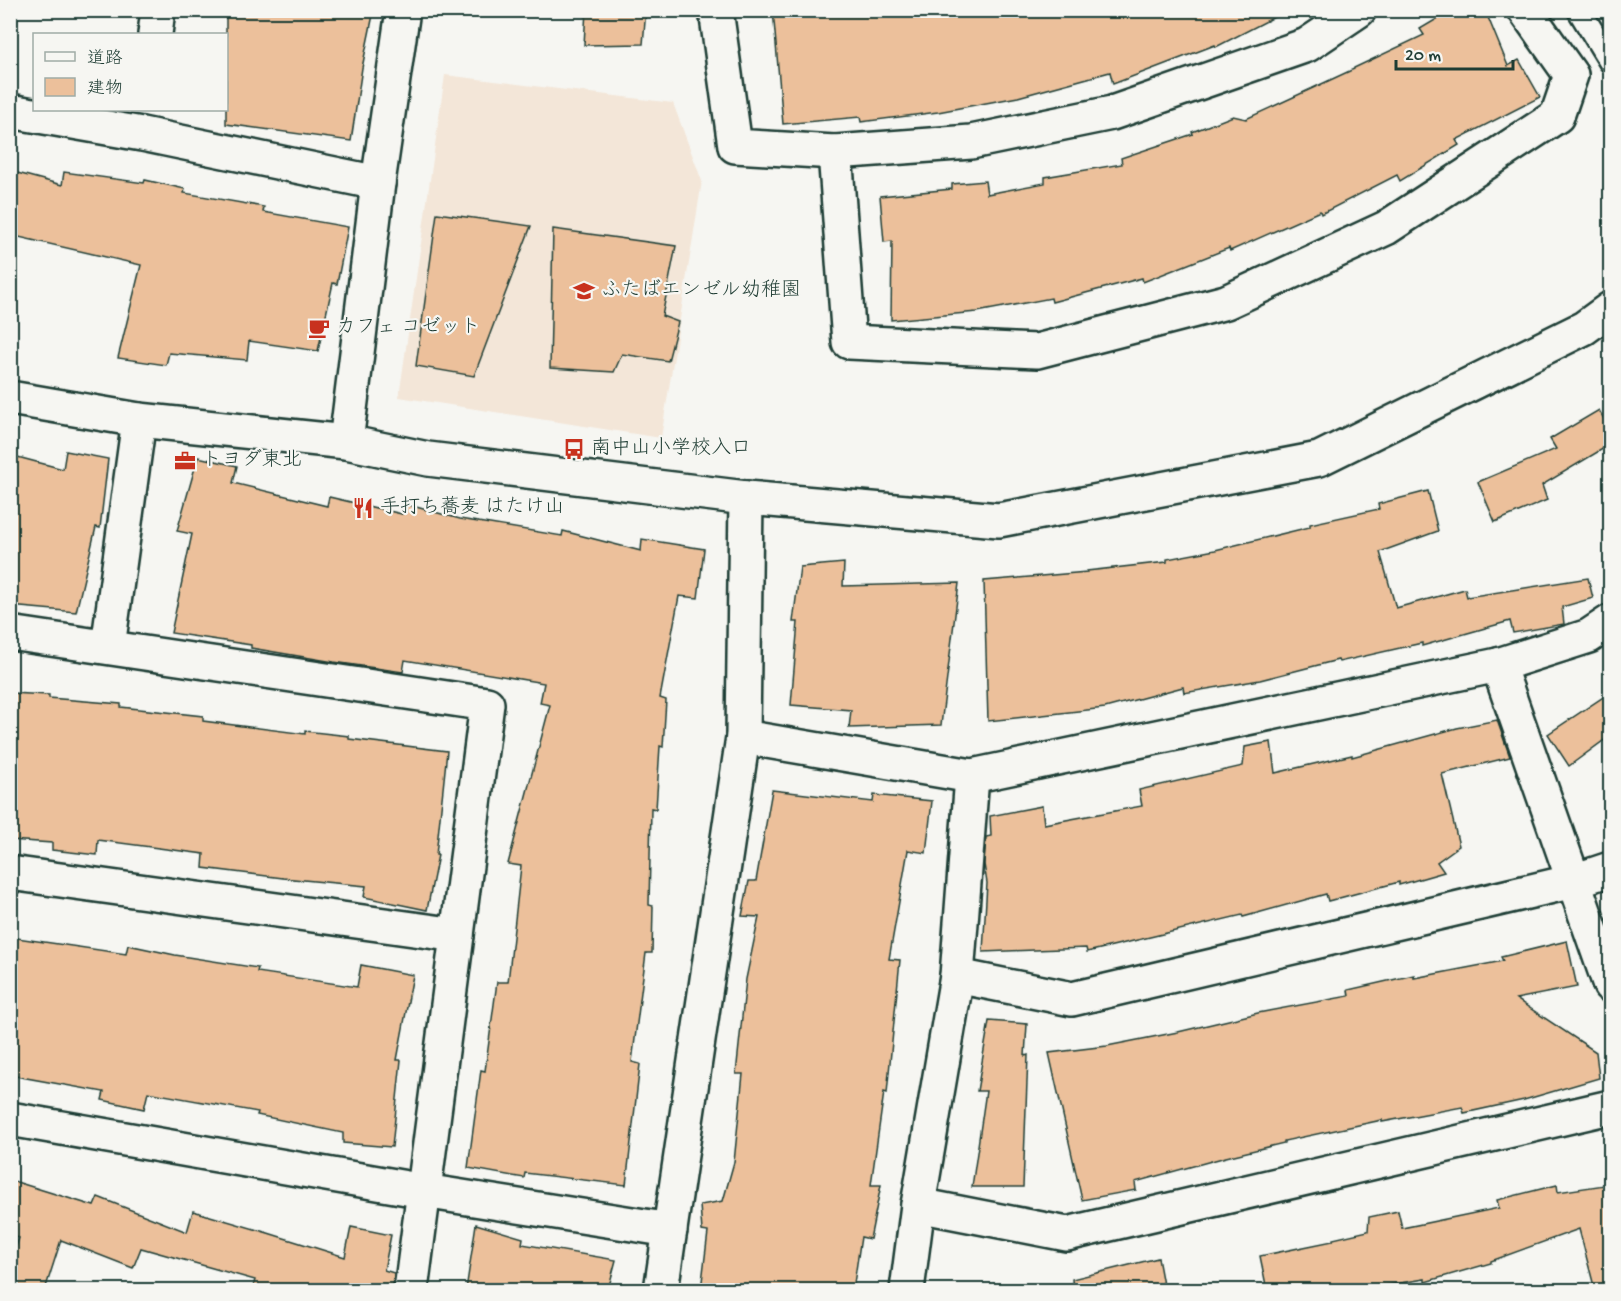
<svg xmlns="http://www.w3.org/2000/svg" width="1621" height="1301" viewBox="0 0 1621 1301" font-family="'Gochi Hand','Klee One',sans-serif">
<rect width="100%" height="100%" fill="#f6f6f2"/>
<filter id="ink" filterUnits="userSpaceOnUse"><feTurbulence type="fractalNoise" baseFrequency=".0167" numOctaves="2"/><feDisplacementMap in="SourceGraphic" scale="12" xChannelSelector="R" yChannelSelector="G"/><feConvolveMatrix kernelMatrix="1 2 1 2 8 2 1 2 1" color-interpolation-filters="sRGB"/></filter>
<g filter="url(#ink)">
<polygon fill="#f3e6d8" points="445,75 673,103 702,181 661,438 399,397"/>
<g fill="#ecc09b" stroke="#1f3d34" stroke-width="1.5">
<polygon points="226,10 374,10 362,68 351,141 226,124"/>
<polygon points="586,10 646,10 643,44 584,45"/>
<polygon points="773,10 1288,10 1216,47 1215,45 1113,84 1110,72 1018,97 938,112 861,122 860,117 783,124"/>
<polygon points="1452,10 1485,10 1508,66 1519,60 1540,97 1456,140 1459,145 1400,181 1397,175 1321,214 1320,211 1230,251 1229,248 1143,282 1142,278 1052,302 1051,298 977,312 891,320 892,241 884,242 880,196 952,189 952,184 985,181 987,194 1045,183 1045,177 1122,164 1121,158 1193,134 1192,132 1233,116 1246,119 1354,69 1354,68 1424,35 1420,29"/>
<polygon points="10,171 62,185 64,172 144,183 145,180 185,189 184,193 264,207 263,212 348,227 337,284 333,283 318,351 249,341 247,360 169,353 166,365 118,358 141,265 10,235"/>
<polygon points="437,213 531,226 474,376 416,366"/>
<polygon points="553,229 676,246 662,316 678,322 668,361 622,354 614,372 550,368"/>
<polygon points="1599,410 1611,432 1611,444 1542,485 1547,500 1495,522 1478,482 1556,449 1550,439"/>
<polygon points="66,451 108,459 100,528 96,527 76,612 10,606 10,455 63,469"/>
<polygon points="198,457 237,466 233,483 327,506 329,497 402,514 405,504 460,519 562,536 563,531 641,551 642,539 704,549 698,598 679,596 660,698 666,700 663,747 660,746 656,809 651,808 649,905 653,906 652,953 646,953 632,1062 640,1064 626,1185 525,1173 524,1178 468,1168 481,1070 485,1071 497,982 508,982 521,866 508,864 550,705 540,703 544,683 405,660 403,672 334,662 251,648 251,645 171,633 192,534 177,531"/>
<polygon points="1428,491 1438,531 1380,552 1396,608 1465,589 1467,597 1588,578 1593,598 1562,607 1564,624 1513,633 1510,621 1422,646 1422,643 1339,662 1338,660 1260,680 1184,693 1183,687 1105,708 988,721 984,581 1087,572 1087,571 1167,562 1167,559 1215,550 1310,527 1310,524 1379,509 1378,504"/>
<polygon points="844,563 843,586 959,583 941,725 849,728 851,710 791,705 798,622 793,622 800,567"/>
<polygon points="1611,692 1611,735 1569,766 1548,734"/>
<polygon points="10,693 49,695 49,698 121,704 121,707 203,716 203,721 305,734 305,731 349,736 349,739 447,751 436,855 438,855 427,910 364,897 366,886 283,878 203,868 204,854 98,840 97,855 52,850 52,843 10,840"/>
<polygon points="1497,720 1510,757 1442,774 1459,846 1437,862 1444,872 1399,885 1399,882 1328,901 1326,894 1243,917 1242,915 1087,952 1086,948 983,952 987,883 984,864 986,837 991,836 990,816 1042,806 1044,824 1142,806 1139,790 1243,766 1245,747 1271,742 1275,773 1352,755 1352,757 1457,728"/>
<polygon points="772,790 873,802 874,795 932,801 926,853 908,850 889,959 900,960 887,1093 884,1092 871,1185 881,1185 870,1239 861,1237 853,1290 701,1290 708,1232 702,1231 700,1205 723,1201 734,1162 743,1074 736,1074 746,979 759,917 742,916 749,881 756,881"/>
<polygon points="10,937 126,954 128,945 175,955 258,968 257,972 357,987 361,965 413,975 397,1060 401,1060 392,1147 343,1143 343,1133 257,1115 258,1112 148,1092 144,1109 102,1100 104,1092 10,1075"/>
<polygon points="1567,941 1577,987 1516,999 1596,1052 1599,1078 1524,1100 1464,1113 1462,1107 1382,1122 1382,1120 1284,1141 1284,1143 1226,1157 1135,1182 1136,1190 1082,1200 1049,1053 1107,1046 1178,1032 1258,1013 1349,996 1348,990 1414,975 1414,978 1503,961 1501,957"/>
<polygon points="989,1021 1027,1024 1025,1056 1028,1055 1023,1187 972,1187 986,1091 977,1091"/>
<polygon points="10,1180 94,1206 98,1197 187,1232 193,1211 268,1233 345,1257 351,1227 391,1235 384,1270 394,1273 393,1290 252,1290 255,1280 141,1248 133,1268 61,1240 45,1290 10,1290 10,1263 19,1238 10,1235"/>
<polygon points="1611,1184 1611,1290 1595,1290 1579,1229 1491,1261 1491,1263 1425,1282 1425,1279 1357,1290 1267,1290 1260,1256 1333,1241 1333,1239 1368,1231 1369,1217 1398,1211 1402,1228 1499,1208 1497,1200 1557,1185 1558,1192"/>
<polygon points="476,1224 523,1238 522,1244 616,1260 608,1290 466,1290"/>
<polygon points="1158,1258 1164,1290 1073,1290 1072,1279"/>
</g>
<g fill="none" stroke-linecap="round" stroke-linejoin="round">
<defs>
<polyline id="service" points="1579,10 1610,61"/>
<g id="minor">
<polyline points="716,10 735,146 835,152 971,142 1112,113 1307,45 1359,10"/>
<polyline points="155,34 158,10"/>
<polyline points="10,111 142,134 378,183"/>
<polyline points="835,152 849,342 1037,351 1226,302 1386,228 1557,116 1571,75 1525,10"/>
<polyline points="346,442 378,183 403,10"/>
<polyline points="10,633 487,704 411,1290"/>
<polyline points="108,647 139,420"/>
<polyline points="1498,665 1610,985"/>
<polyline points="743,737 972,776 1498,665 1589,636 1610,622"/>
<polyline points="10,873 457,935"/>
<polyline points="957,976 1072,999 1574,881 1610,869"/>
<polyline points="10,1119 424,1191 670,1230"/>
<polyline points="918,1205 1067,1234 1610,1107"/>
<polyline points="661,1290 743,737 746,498"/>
<polyline points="907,1290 918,1205 957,976 972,776"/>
</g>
<polyline id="tertiary" points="10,398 139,420 346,442 428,459 697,492 746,498 999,520 1319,459 1584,328 1610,309"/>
</defs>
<use href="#service" stroke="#1f3d34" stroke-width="27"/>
<use href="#minor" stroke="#1f3d34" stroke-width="38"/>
<use href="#tertiary" stroke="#1f3d34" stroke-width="38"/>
<use href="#service" stroke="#f6f6f2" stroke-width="22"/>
<use href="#minor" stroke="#f6f6f2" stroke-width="33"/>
<use href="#tertiary" stroke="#f6f6f2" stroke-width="33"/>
</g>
</g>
<defs>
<symbol id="school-bare" viewBox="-9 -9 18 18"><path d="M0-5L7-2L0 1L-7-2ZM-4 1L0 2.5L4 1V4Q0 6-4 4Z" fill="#c8321e" stroke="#f6f6f2" stroke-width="2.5" paint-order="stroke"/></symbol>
<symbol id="cafe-bare" viewBox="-9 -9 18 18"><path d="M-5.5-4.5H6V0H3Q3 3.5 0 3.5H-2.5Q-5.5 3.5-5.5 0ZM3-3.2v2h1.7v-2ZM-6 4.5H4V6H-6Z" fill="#c8321e" stroke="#f6f6f2" stroke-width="2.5" paint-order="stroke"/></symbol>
<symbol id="bus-bare" viewBox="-9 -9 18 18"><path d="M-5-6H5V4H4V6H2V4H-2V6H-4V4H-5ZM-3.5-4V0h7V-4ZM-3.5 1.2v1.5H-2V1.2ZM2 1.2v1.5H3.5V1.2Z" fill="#c8321e" stroke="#f6f6f2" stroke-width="2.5" paint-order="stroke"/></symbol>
<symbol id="office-bare" viewBox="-9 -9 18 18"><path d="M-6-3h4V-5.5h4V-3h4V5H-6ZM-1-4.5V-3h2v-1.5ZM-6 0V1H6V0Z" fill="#c8321e" stroke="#f6f6f2" stroke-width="2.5" paint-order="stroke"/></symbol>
<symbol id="restaurant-bare" viewBox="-9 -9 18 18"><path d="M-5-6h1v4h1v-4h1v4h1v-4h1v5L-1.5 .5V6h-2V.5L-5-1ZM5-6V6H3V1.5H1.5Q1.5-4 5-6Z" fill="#c8321e" stroke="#f6f6f2" stroke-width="2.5" paint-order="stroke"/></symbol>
</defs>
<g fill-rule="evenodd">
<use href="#school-bare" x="569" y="276" width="30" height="30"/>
<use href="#cafe-bare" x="304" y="313" width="30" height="30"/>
<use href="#bus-bare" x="559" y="434" width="30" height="30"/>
<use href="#office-bare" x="170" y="446" width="30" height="30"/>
<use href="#restaurant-bare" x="348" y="493" width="30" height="30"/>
</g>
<g text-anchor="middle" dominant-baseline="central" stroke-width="4.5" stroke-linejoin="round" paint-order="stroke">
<g font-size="20" fill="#1f3d34" stroke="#f6f6f2" text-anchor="start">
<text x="601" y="291">ふたばエンゼル幼稚園</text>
<text x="336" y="328">カフェ コゼット</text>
<text x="591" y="449">南中山小学校入口</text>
<text x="202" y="461">トヨダ東北</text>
<text x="380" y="508">手打ち蕎麦 はたけ山</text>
</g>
</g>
<rect width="1621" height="1301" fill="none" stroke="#f6f6f2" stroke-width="36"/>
<rect x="18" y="18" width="1585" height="1265" fill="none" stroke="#1f3d34" stroke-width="2" filter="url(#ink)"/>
<rect x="33" y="33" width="195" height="78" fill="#f6f6f2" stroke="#a0aca6" stroke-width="1.5"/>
<rect x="45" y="52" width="30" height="9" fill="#f6f6f2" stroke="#a0aca6" stroke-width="1.5"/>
<text x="87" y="63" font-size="18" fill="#1f3d34">道路</text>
<rect x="45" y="78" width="30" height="18" fill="#ecc09b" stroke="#a0aca6" stroke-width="1.5"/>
<text x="87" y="93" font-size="18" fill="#1f3d34">建物</text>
<path d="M1396 60v9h117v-9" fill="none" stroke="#1f3d34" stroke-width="3"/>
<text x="1405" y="60" font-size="18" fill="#1f3d34" stroke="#f6f6f2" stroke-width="4.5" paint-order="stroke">20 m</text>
</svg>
